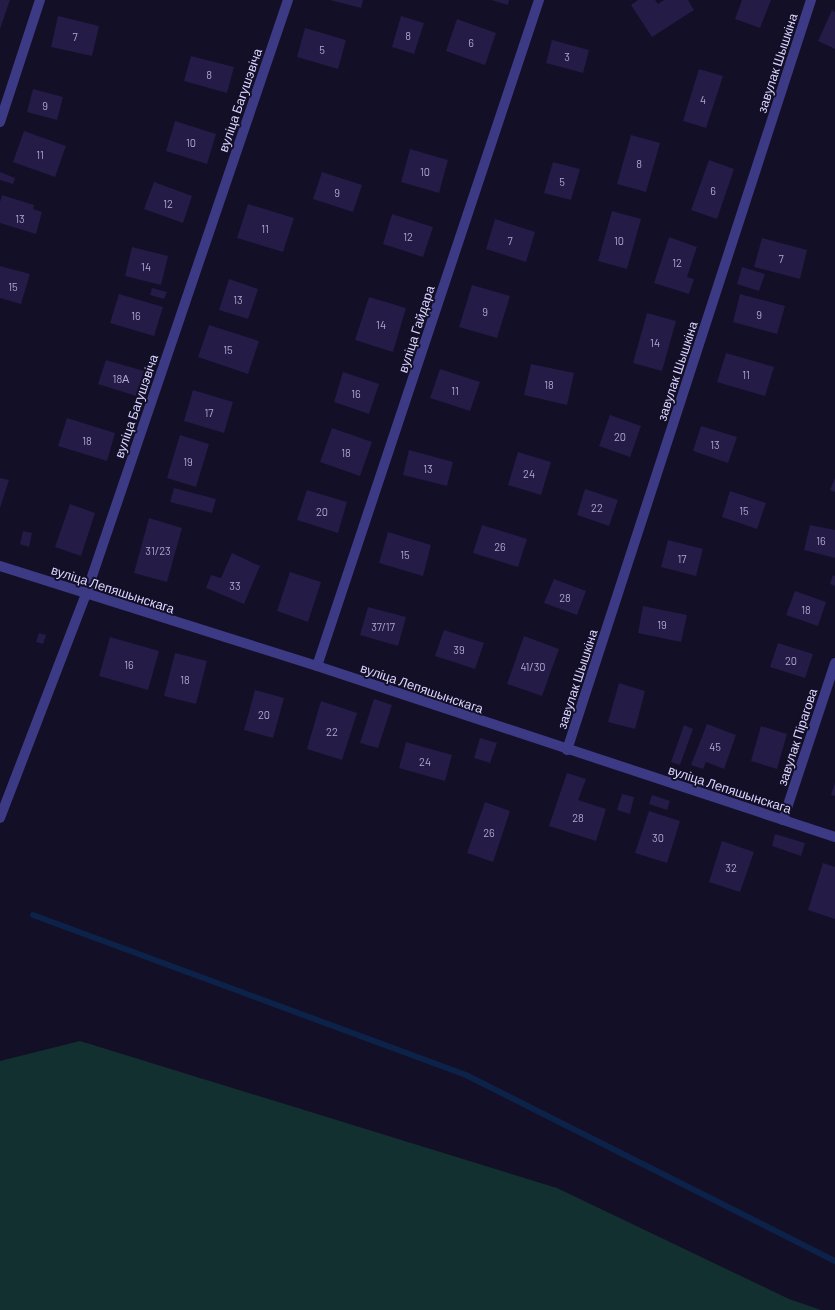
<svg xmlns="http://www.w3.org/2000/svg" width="835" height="1310" viewBox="0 0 835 1310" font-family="Barlow,sans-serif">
<rect width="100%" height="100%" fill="#130f26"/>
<polygon fill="#12302f" points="80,1041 557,1188 789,1299 821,1310 0,1310 0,1061"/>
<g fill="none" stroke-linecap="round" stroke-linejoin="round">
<polyline stroke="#0c2248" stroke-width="6" points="33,915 466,1075 835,1261"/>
</g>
<g fill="#241b47">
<polygon points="0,0 10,0 0,29"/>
<polygon points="330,0 363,0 361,8"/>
<polygon points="491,0 509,0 508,5"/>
<polygon points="638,0 655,0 658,4 664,0 688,0 694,10 652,37 631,5"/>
<polygon points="742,0 771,0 760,28 735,19"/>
<polygon points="832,10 835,12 835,49 818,41"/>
<polygon points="58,16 99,26 92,56 51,47"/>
<polygon points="401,16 424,23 414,54 392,47"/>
<polygon points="457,19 496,33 485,65 446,51"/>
<polygon points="305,28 346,40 338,69 297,57"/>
<polygon points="552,40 589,50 583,73 546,63"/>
<polygon points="191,56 234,67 227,93 184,81"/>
<polygon points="699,69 723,76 706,128 683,121"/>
<polygon points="33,89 63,97 57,120 27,112"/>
<polygon points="175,121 216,134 207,164 166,151"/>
<polygon points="24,131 66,146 55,177 13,162"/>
<polygon points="631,135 660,143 646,192 617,184"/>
<polygon points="410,149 448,160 439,193 401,182"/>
<polygon points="709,160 734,169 717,219 691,210"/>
<polygon points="553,162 580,169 571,200 544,193"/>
<polygon points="0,172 15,178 13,184 0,180"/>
<polygon points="322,172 362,185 353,212 313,199"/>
<polygon points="154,182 192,196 183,223 144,209"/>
<polygon points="2,195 34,205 33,209 42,212 36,234 0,223 0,202"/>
<polygon points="248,204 294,218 283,252 237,238"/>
<polygon points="612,211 641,219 627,269 598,261"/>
<polygon points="392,214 433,227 423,257 383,244"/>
<polygon points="495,219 535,232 526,262 486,249"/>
<polygon points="669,237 697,247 687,277 694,279 689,294 654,283"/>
<polygon points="762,238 807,250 800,279 754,267"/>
<polygon points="132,247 168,256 161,285 125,276"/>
<polygon points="0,266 30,274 21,304 0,298"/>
<polygon points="742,267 765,274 759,291 737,284"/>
<polygon points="229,279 258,289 248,319 219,310"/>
<polygon points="472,285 510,296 497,338 459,327"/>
<polygon points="152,288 167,292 164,299 150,295"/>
<polygon points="119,294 163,307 154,336 110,323"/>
<polygon points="740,294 785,306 777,334 733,322"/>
<polygon points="369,297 406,308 393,352 355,340"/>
<polygon points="647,313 676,321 662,371 633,363"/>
<polygon points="209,325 259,341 248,374 198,357"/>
<polygon points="726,353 774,367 765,396 717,382"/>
<polygon points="106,360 144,371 136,396 98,384"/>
<polygon points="531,364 574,373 567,405 524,395"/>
<polygon points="440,369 480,382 470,411 430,398"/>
<polygon points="343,372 379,384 369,414 334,402"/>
<polygon points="193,390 233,402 224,433 184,421"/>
<polygon points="610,415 641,426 630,457 599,446"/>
<polygon points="67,418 115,433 107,461 58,446"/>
<polygon points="701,426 737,437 728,463 693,451"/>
<polygon points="332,428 372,442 360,476 320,462"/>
<polygon points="180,435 209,444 196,487 167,478"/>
<polygon points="409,450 453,462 447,486 403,475"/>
<polygon points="518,452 551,462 541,495 508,485"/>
<polygon points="0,478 9,480 0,508"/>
<polygon points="835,478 835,492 830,490"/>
<polygon points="174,488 216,499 212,513 170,502"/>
<polygon points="585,489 618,500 609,526 577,515"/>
<polygon points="307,490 347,502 338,533 297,520"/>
<polygon points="730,491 766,503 757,529 722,517"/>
<polygon points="70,504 95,513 81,556 55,547"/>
<polygon points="149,518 182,528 167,582 134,573"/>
<polygon points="482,525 527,539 518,567 473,553"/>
<polygon points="810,525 835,530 835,558 804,550"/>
<polygon points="23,531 32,533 29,547 20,544"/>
<polygon points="388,532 431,545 423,576 379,563"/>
<polygon points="668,540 703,549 696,576 661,567"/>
<polygon points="232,553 260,566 244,604 206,588 211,575 221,578"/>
<polygon points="290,572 321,582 308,622 277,611"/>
<polygon points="833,575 835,576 835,586 830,584"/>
<polygon points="554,579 586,591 577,615 544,603"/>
<polygon points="795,591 826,602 818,626 786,615"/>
<polygon points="643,606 687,615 681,642 638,633"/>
<polygon points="368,607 406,617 398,646 360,635"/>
<polygon points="444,630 484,643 475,669 435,656"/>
<polygon points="39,633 46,635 43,644 36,642"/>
<polygon points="524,636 559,649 542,696 507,684"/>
<polygon points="110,637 159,651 148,690 99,676"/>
<polygon points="778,643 813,654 805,678 770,667"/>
<polygon points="175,653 207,661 196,704 164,696"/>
<polygon points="619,683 645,691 635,729 608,722"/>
<polygon points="255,690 284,698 273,738 244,730"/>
<polygon points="374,699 392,705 378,748 360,743"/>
<polygon points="321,701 357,713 342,760 307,749"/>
<polygon points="707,724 736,735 724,769 706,762 703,769 691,765"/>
<polygon points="684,725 693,729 680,765 671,762"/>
<polygon points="761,726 787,734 777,769 751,761"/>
<polygon points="480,738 497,743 490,763 474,758"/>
<polygon points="406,742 452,755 445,781 399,768"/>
<polygon points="567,773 586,779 578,800 606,809 596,841 549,826"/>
<polygon points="835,783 835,796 831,795"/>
<polygon points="622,794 634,797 630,814 617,810"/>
<polygon points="652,795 670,801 667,810 649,804"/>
<polygon points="485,802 510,811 493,862 467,853"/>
<polygon points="649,811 680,821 667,863 635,853"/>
<polygon points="775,834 805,843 801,856 772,846"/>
<polygon points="722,841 754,852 740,892 709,882"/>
<polygon points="823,863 835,867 835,919 808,910"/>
</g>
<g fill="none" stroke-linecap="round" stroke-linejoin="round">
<g stroke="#3d3a85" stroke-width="10">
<polyline points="0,122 40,0"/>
<polyline points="0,566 317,666 835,837"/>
<polyline points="317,666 539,0"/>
<polyline points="567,750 811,0"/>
<polyline points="0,818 86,594 288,0"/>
<polyline points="783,820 835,663"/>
</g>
</g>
<g text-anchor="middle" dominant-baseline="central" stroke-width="4" stroke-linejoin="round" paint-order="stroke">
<g font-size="11" fill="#aca6d1">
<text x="408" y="35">8</text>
<text x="75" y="36">7</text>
<text x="471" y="42">6</text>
<text x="322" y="49">5</text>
<text x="567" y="56">3</text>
<text x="209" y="74">8</text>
<text x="703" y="99">4</text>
<text x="45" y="105">9</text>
<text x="191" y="142">10</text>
<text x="40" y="154">11</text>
<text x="639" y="163">8</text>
<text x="425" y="171">10</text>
<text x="562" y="181">5</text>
<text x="713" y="190">6</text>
<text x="337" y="192">9</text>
<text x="168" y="203">12</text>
<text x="20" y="218">13</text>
<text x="265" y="228">11</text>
<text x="408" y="236">12</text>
<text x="510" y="240">7</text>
<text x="619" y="240">10</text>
<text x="781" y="258">7</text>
<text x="677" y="262">12</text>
<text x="146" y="266">14</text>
<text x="13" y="286">15</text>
<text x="238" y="299">13</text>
<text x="485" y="311">9</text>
<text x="759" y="314">9</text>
<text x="136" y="315">16</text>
<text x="381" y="324">14</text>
<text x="655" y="342">14</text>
<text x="228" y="349">15</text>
<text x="746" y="374">11</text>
<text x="121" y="378">18А</text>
<text x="549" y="384">18</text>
<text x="455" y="390">11</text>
<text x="356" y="393">16</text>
<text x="209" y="412">17</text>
<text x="620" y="436">20</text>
<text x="87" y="440">18</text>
<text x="715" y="444">13</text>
<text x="346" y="452">18</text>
<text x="188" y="461">19</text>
<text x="428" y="468">13</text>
<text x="529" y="473">24</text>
<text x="597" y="507">22</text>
<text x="744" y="510">15</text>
<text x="322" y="511">20</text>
<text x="821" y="540">16</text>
<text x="500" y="546">26</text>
<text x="158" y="550">31/23</text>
<text x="405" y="554">15</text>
<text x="682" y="558">17</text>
<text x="235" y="585">33</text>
<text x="565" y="597">28</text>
<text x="806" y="609">18</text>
<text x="662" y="624">19</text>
<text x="383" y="626">37/17</text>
<text x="459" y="649">39</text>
<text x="791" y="660">20</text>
<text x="129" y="664">16</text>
<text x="533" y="666">41/30</text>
<text x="185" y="679">18</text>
<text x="264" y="714">20</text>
<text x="332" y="731">22</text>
<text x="715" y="746">45</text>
<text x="425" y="761">24</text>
<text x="578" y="817">28</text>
<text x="489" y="832">26</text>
<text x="658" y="837">30</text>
<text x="731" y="867">32</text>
</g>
<g font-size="13" fill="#d9d4ff" stroke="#130f26">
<text transform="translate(777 63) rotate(-72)">завулак Шышкіна</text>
<text transform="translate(240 100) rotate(-71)">вуліца Багушэвіча</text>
<text transform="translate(416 329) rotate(-72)">вуліца Гайдара</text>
<text transform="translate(677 371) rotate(-72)">завулак Шышкіна</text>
<text transform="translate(136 406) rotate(-71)">вуліца Багушэвіча</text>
<text transform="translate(113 589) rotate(18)">вуліца Лепяшынскага</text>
<text transform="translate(577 679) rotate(-72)">завулак Шышкіна</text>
<text transform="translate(422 688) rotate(19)">вуліца Лепяшынскага</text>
<text transform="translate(797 737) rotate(-72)">завулак Пірагова</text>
<text transform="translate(730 789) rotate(18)">вуліца Лепяшынскага</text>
</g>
</g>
</svg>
